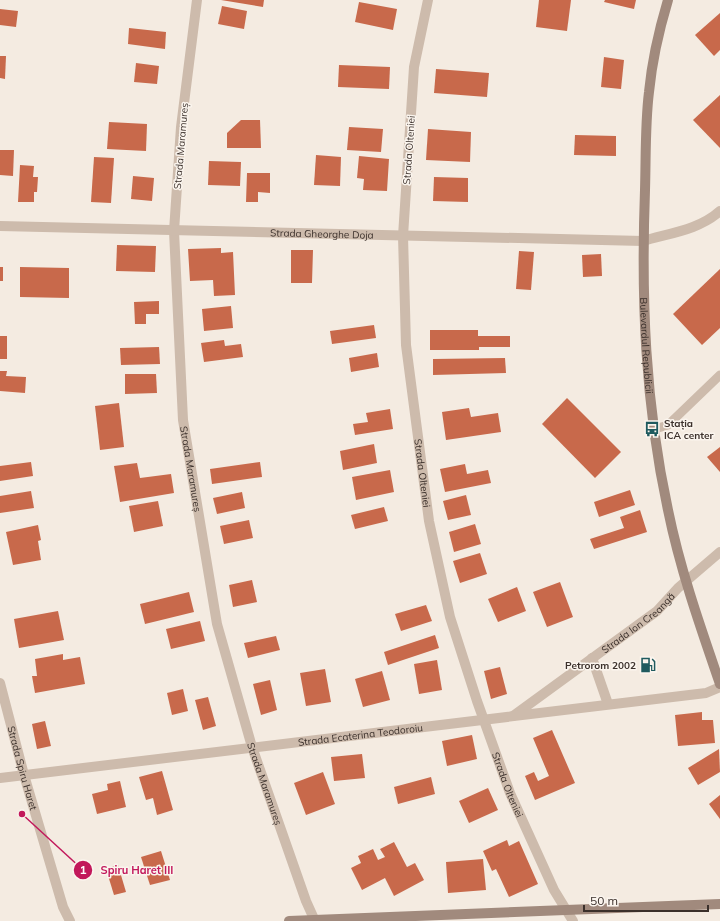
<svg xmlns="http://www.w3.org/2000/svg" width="720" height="921" viewBox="0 0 720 921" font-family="Mulish,sans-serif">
<rect width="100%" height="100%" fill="#f4ebe1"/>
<g fill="#c8694b">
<polygon points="221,0 264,0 263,7"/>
<polygon points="539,0 571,0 567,31 536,27"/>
<polygon points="605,0 636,0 634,9 604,2"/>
<polygon points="359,2 397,9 393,30 355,22"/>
<polygon points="222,6 247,11 244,29 218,24"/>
<polygon points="0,9 18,11 16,27 0,25"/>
<polygon points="720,13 720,50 714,56 695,35"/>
<polygon points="129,28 166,32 165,49 128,44"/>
<polygon points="0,56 6,56 5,79 0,78"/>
<polygon points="604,57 624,60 621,89 601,87"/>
<polygon points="136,63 159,66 157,84 134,82"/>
<polygon points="339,65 390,67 389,89 338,87"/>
<polygon points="436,69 489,73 487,97 434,93"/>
<polygon points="720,95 720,148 693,120"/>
<polygon points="241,120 260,120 261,148 227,148 227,133"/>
<polygon points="109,122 147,124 146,151 107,149"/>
<polygon points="349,127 383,129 381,152 347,150"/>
<polygon points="428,129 471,132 470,162 426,160"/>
<polygon points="575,135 616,136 616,156 574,155"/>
<polygon points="0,150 14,150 13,176 0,175"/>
<polygon points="316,155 341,157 340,186 314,185"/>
<polygon points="359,156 389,159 387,191 363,190 364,179 357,178"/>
<polygon points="94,157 114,158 111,203 91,202"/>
<polygon points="209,161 241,162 240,186 208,185"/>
<polygon points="20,165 34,166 33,177 38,177 37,192 34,192 34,202 18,202"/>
<polygon points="247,173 270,173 270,193 258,192 258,202 246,202"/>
<polygon points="133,176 154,178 152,201 131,199"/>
<polygon points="434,177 468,178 468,202 433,201"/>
<polygon points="117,245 156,246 155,272 116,271"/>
<polygon points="221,248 221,253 233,252 235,295 214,296 213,280 190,281 188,249"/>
<polygon points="291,250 313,250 312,283 291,283"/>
<polygon points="519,251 534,252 531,290 516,289"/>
<polygon points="601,254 602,276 583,277 582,255"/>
<rect x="0" y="267" width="3" height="14"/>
<polygon points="20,267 69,268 69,298 20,297"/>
<polygon points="720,269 720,328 702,345 673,314"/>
<polygon points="159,301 159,314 146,314 146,324 135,324 134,302"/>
<polygon points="231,306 233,328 204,331 202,309"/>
<polygon points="374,325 376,338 332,344 330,331"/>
<polygon points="430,330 478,330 478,336 510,336 510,347 479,347 479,350 430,350"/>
<rect x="0" y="336" width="7" height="23"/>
<polygon points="224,340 225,346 241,344 243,357 204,362 201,343"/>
<polygon points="159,347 160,364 121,365 120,348"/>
<polygon points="377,353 379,367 351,372 349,358"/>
<polygon points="505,358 506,373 433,375 433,359"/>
<polygon points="0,371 7,371 6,376 26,377 25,393 0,391"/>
<polygon points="125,374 156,374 157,393 125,394"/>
<polygon points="567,398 621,452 595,478 542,424"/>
<polygon points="119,403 124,447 100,450 95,406"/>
<polygon points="469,408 471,417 498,413 501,432 446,440 442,412"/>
<polygon points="390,409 393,429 355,435 353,424 368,422 366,413"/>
<polygon points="374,444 377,463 343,470 340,451"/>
<polygon points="720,447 720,472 707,457"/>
<polygon points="31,462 33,476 0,481 0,466"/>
<polygon points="260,462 262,477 212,484 210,469"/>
<polygon points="137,463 140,478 171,474 174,493 120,502 114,466"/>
<polygon points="465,464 467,474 488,470 491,483 445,492 440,469"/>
<polygon points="390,470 394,492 356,500 352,477"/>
<polygon points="630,490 635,505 599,517 594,502"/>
<polygon points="31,491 34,508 0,513 0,496"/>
<polygon points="242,492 245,508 217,514 213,498"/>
<polygon points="466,495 471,515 448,520 443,501"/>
<polygon points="158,501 163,526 134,532 129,506"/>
<polygon points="384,507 388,521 355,529 351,515"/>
<polygon points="640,510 647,532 594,549 590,539 624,528 620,517"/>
<polygon points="249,520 253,538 224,544 220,526"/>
<polygon points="475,524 481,544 454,552 449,532"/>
<polygon points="38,525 41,540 38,541 41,560 13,565 6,532"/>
<polygon points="480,553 487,574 460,583 453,561"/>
<polygon points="252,580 257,602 233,607 229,585"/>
<polygon points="560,582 573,617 547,627 533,592"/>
<polygon points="517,587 526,611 498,622 488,599"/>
<polygon points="189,592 194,612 145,624 140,604"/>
<polygon points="426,605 432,621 401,631 395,614"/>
<polygon points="58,611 64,640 19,648 14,619"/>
<polygon points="200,621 205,641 171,649 166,629"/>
<polygon points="435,635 439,648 388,665 384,652"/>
<polygon points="276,636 280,650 248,658 244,643"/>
<polygon points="63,654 63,660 80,657 85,684 35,693 32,676 37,676 35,659"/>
<polygon points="437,660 442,690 419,694 414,664"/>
<polygon points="500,667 507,694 491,699 484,671"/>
<polygon points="325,669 331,702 306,706 300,673"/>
<polygon points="382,671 390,700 363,707 355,679"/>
<polygon points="270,680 277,710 261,715 253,684"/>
<polygon points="183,689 188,711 172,715 167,693"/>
<polygon points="208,697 216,726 203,730 195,700"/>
<polygon points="702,712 702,720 713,720 715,743 678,746 675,715"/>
<polygon points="45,721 51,746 37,749 32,724"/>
<polygon points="552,730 575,783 535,800 525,776 534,772 538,781 549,776 533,738"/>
<polygon points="472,735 477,759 447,766 442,741"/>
<polygon points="719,749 720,772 698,785 688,768"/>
<polygon points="362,754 365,778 334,781 331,757"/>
<polygon points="162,771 173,810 157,815 153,798 146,800 139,777"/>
<polygon points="323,772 335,804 306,815 294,783"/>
<polygon points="431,777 435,794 398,804 394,787"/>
<polygon points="120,781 126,807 97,814 92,794 108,790 107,784"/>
<polygon points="488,788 498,810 469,823 459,801"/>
<polygon points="720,795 720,819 709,804"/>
<polygon points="507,840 509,846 519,841 538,884 509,897 496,869 492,871 483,851"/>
<polygon points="394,842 407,867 415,863 424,880 394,896 385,878 362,890 351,868 361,863 358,856 373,849 378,860 385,857 380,849"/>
<polygon points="161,851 170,880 150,885 141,857"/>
<polygon points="483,859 486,890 448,893 446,862"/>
<polygon points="118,865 126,892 114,895 106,869"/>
</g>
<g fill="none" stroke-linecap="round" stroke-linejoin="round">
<polyline stroke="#cdbbac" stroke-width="9" points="655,429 668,425 720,375"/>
<g stroke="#cdbbac" stroke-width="10">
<path id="s1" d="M197,0L181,127L174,231L183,420L217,624L252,747L306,901L315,921"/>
<path id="s2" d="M428,0L414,67L403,236L406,345L429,521L450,617L477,701L510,793L554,890L573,921"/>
<path id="s3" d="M0,226L643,241C670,233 699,230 720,211"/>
<polyline points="592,658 608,704"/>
<path id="s4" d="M0,683L24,775L63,907L70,921"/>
<path id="s5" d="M513,716L657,611L678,588L720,552"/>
<path id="s6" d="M0,778L706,693L720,687"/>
</g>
<g stroke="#a18a7d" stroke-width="10">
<path id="s7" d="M668,0C659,30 652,61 649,92C645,124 646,158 645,190C641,298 645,404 668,510C680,569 700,626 720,684"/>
<polyline points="289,921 720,904"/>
</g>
</g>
<defs>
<symbol id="bus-bare" viewBox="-9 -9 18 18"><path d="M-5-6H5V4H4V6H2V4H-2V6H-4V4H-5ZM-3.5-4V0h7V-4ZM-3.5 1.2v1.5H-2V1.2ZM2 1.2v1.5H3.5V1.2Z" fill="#1f5a5e" stroke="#fbf5ee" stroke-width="2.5" paint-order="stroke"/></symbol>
<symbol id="fuel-bare" viewBox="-9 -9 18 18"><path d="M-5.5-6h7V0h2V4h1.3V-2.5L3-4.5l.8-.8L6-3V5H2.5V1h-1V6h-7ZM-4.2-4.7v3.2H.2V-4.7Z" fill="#1f5a5e" stroke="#fbf5ee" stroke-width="2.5" paint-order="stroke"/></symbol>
</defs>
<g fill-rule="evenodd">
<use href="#bus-bare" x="641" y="418" width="22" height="22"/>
<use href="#fuel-bare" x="637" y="654" width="22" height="22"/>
</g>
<g text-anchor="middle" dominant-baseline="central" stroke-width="3" stroke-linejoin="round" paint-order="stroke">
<g font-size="10" fill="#3b302b" stroke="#fbf5ee">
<text transform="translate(181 146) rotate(-85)">Strada Maramureș</text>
<text transform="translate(409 150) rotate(-86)">Strada Olteniei</text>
<text stroke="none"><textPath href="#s3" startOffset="322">Strada Gheorghe Doja</textPath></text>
<text stroke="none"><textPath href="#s7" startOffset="348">Bulevardul Republicii</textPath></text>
<text stroke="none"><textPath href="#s1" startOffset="471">Strada Maramureș</textPath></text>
<text stroke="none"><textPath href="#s2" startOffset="476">Strada Olteniei</textPath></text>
<text stroke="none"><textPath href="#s5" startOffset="156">Strada Ion Creangă</textPath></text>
<text stroke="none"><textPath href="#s6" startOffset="363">Strada Ecaterina Teodoroiu</textPath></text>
<text stroke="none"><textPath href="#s4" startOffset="88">Strada Spiru Haret</textPath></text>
<text stroke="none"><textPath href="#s1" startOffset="795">Strada Maramureș</textPath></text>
<text stroke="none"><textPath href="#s2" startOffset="800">Strada Olteniei</textPath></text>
</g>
<g font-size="10" font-weight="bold" fill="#3b302b" stroke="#fbf5ee" text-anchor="start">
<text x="664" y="423">Stația<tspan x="664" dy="12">ICA center</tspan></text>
<text x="636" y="665" text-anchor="end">Petrorom 2002</text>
</g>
</g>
<path fill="none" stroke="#c2185b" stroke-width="1.5" d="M22 814L83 870"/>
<g fill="#c2185b" stroke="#fbf5ee" stroke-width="1.5">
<circle cx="22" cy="814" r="4"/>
<circle cx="83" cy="870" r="10"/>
</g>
<g font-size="12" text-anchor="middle" font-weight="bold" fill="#fff">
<text x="83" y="874">1</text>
</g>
<g font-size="11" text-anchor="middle" font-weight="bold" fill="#c2185b" stroke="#fbf5ee" stroke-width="3" stroke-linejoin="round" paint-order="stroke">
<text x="137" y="874">Spiru Haret III</text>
</g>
<path d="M584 905v6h124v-6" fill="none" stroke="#3b302b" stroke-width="2"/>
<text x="590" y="905" font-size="12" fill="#3b302b" stroke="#fbf5ee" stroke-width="3" paint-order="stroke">50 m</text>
</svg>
